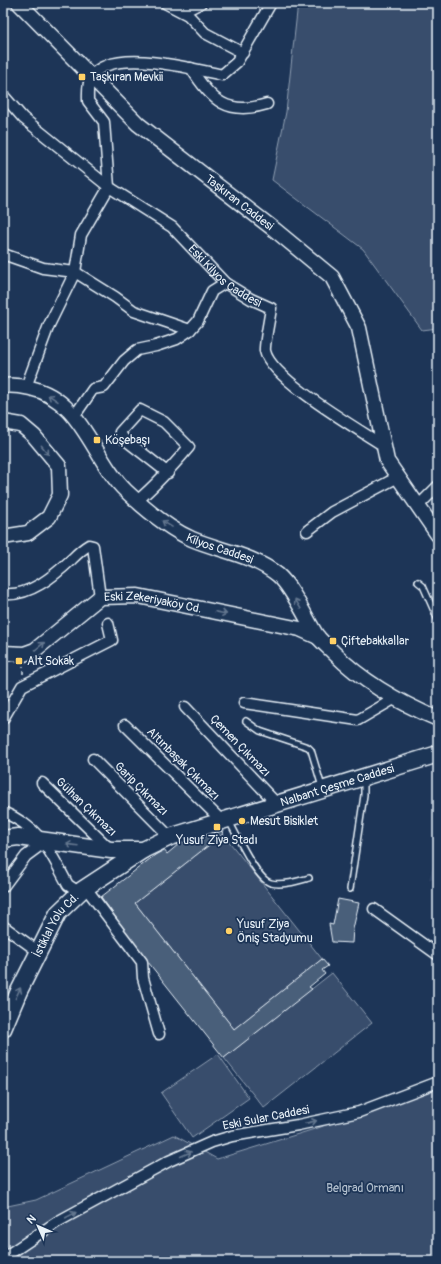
<svg xmlns="http://www.w3.org/2000/svg" width="441" height="1264" viewBox="0 0 441 1264" font-family="Pangolin,sans-serif">
<rect width="100%" height="100%" fill="#1d3557"/>
<filter id="ink" filterUnits="userSpaceOnUse"><feTurbulence type="fractalNoise" baseFrequency=".025" numOctaves="2"/><feDisplacementMap in="SourceGraphic" scale="8" xChannelSelector="R" yChannelSelector="G"/><feConvolveMatrix kernelMatrix="1 2 1 2 8 2 1 2 1" color-interpolation-filters="sRGB"/></filter>
<g filter="url(#ink)">
<polygon fill="#2a4162" points="438,849 438,881 429,879"/>
<g fill="#374d6c" stroke="#909fb2">
<polygon points="298,3 438,3 438,328 422,330 363,249 272,180 286,112"/>
<polygon points="223,834 322,959 234,1029 135,903"/>
<polygon points="332,973 372,1023 264,1108 224,1058"/>
<polygon points="218,1054 249,1098 192,1138 161,1093"/>
<polygon points="438,1081 438,1261 3,1261 3,1207 36,1200 174,1135 217,1159 318,1128"/>
</g>
<g fill="#495e7a" stroke="#e8f1f8">
<polygon points="222,831 223,834 135,903 234,1029 322,959 328,966 322,970 325,974 309,987 312,989 224,1058 148,962 101,897 155,855 164,850 167,854 179,844"/>
<polygon points="338,899 359,903 353,929 352,943 332,942 329,924 333,925"/>
</g>
<g fill="none" stroke-linecap="round" stroke-linejoin="round">
<defs>
<g id="lane">
<polyline points="418,582 423,586 438,620"/>
<polyline points="246,721 260,731 308,747 311,750 322,787"/>
<path d="M229,821C237,835 257,880 271,883C282,886 298,881 309,878"/>
<polyline points="350,889 364,795 364,779"/>
</g>
<g id="street">
<polyline points="165,3 188,15 205,33 243,53"/>
<polyline points="180,10 191,8 201,3"/>
<path d="M191,68C211,101 228,116 267,104"/>
<path id="s1" d="M3,95L23,118L109,187L172,227L225,283L251,299L271,308C270,317 264,344 265,351C271,379 358,429 384,446"/>
<polyline points="3,254 43,268 75,272 115,297 134,311 190,330"/>
<path d="M26,387L49,325L75,272L81,235L109,187L104,122L88,101C88,94 87,83 91,77C111,46 193,69 222,75L237,62L271,3"/>
<polyline points="75,415 93,389 104,387 124,361 137,350 156,346 177,339 190,330 198,321 212,291 225,283"/>
<path d="M137,501C157,484 173,466 189,447L164,422L140,410L120,432L123,438L168,473"/>
<polyline points="418,506 438,486"/>
<polyline points="307,531 332,512 398,477"/>
<path d="M3,594C29,597 54,576 72,559C77,554 82,549 89,545L93,546L100,597"/>
<polyline points="244,703 358,720 394,699"/>
<polyline points="185,707 277,804"/>
<polyline points="3,719 22,686 112,640 108,623"/>
<polyline points="125,725 222,821"/>
<polyline points="93,759 170,837"/>
<polyline points="42,783 111,850"/>
<path d="M3,812C42,829 49,850 68,885L74,889L82,890"/>
<polyline points="3,887 26,856 45,842"/>
<polyline points="86,888 142,962 143,978 159,1034"/>
<polyline points="374,909 438,955"/>
<polyline points="3,926 39,952"/>
<polyline points="3,1258 57,1222 169,1161 212,1142 232,1136 298,1125 359,1112 438,1082"/>
</g>
<g id="secondary">
<path id="s2" d="M19,3L138,124L275,230L332,277L359,328L387,461L438,535"/>
<path id="s3" d="M3,386C12,385 21,386 30,388C82,399 92,458 126,491C144,508 169,529 192,539C221,551 253,555 278,575C293,588 306,619 317,636C322,642 329,648 334,653C364,683 400,703 438,719"/>
<polyline points="3,422 21,425 34,436 59,466 60,495 49,517 28,533 3,537"/>
<path id="s4" d="M3,653L24,654L35,650L100,597L138,596L300,629L318,637"/>
</g>
<g id="primary">
<path id="s5" d="M3,839L18,837L111,850H143L170,837L438,754"/>
<path id="s6" d="M3,1029L19,991L58,913L82,890L143,850"/>
</g>
</defs>
<use href="#lane" stroke="#e8f1f8" stroke-width="8"/>
<use href="#street" stroke="#e8f1f8" stroke-width="13"/>
<use href="#secondary" stroke="#e8f1f8" stroke-width="17"/>
<use href="#primary" stroke="#e8f1f8" stroke-width="19"/>
<polyline stroke="#e8f1f8" stroke-width="1.5" stroke-dasharray="4 3" stroke-linecap="butt" points="23,674 23,666"/>
<use href="#lane" stroke="#1d3557" stroke-width="5"/>
<use href="#street" stroke="#1d3557" stroke-width="10"/>
<use href="#secondary" stroke="#1d3557" stroke-width="14"/>
<use href="#primary" stroke="#1d3557" stroke-width="16"/>
</g>
<defs><path id="oneway-shaft" d="M-6 0H5M1.5-3L5.5 0L1.5 3" fill="none" stroke-width="1.6" stroke-linecap="round" stroke-linejoin="round"/></defs>
<g stroke="#64778f">
<use href="#oneway-shaft" transform="translate(53 398) rotate(-146)"/>
<use href="#oneway-shaft" transform="translate(45 450) rotate(52)"/>
<use href="#oneway-shaft" transform="translate(167 524) rotate(-148)"/>
<use href="#oneway-shaft" transform="translate(298 604) rotate(-121)"/>
<use href="#oneway-shaft" transform="translate(221 613) rotate(12)"/>
<use href="#oneway-shaft" transform="translate(40 646) rotate(-40)"/>
<use href="#oneway-shaft" transform="translate(72 845) rotate(-173)"/>
<use href="#oneway-shaft" transform="translate(18 993) rotate(-65)"/>
<use href="#oneway-shaft" transform="translate(311 1122) rotate(-13)"/>
<use href="#oneway-shaft" transform="translate(186 1154) rotate(-24)"/>
<use href="#oneway-shaft" transform="translate(71 1215) rotate(-28)"/>
</g>
</g>
<g fill="#ffd166" stroke="#1d3557" stroke-width="1.5">
<rect x="78" y="73" width="8" height="8" rx="2"/>
<rect x="93" y="436" width="8" height="8" rx="2"/>
<rect x="329" y="637" width="8" height="8" rx="2"/>
<rect x="15" y="657" width="8" height="8" rx="2"/>
<circle cx="242" cy="821" r="4"/>
<rect x="213" y="823" width="8" height="8" rx="2"/>
<circle cx="229" cy="931" r="4"/>
</g>
<g text-anchor="middle" dominant-baseline="central" stroke-width="3.5" stroke-linejoin="round" paint-order="stroke">
<g font-size="12" fill="#e8f1f8" stroke="#1d3557" text-anchor="start">
<text x="90" y="77">Taşkıran Mevkii</text>
<text x="105" y="440">Köşebaşı</text>
<text x="341" y="641">Çiftebakkallar</text>
<text x="27" y="661">Alt Sokak</text>
<text x="250" y="821">Mesut Bisiklet</text>
<text x="217" y="840" text-anchor="middle">Yusuf Ziya Stadı</text>
<text x="237" y="924">Yusuf Ziya<tspan x="237" dy="14">Öniş Stadyumu</tspan></text>
</g>
<g font-size="12" fill="#e8f1f8" stroke="#1d3557">
<text stroke="none"><textPath href="#s2" startOffset="298">Taşkıran Caddesi</textPath></text>
<text stroke="none"><textPath href="#s1" startOffset="288">Eski Kilyos Caddesi</textPath></text>
<text stroke="none"><textPath href="#s3" startOffset="283">Kilyos Caddesi</textPath></text>
<text stroke="none"><textPath href="#s4" startOffset="170">Eski Zekeriyaköy Cd.</textPath></text>
<text transform="translate(240 746) rotate(46)">Çemen Çıkmazı</text>
<text transform="translate(183 764) rotate(45)">Altınbaşak Çıkmazı</text>
<text stroke="none"><textPath href="#s5" startOffset="346">Nalbant Çeşme Caddesi</textPath></text>
<text transform="translate(141 789) rotate(45)">Garip Çıkmazı</text>
<text transform="translate(86 807) rotate(44)">Gülhan Çıkmazı</text>
<text stroke="none"><textPath href="#s6" startOffset="117">İstiklal Yolu Cd.</textPath></text>
<text transform="translate(266 1118) rotate(-11)">Eski Sular Caddesi</text>
</g>
<g font-size="12" fill="#b3c0ce" stroke="#1d3557">
<text x="365" y="1188">Belgrad Ormanı</text>
</g>
</g>
<rect width="441" height="1264" fill="none" stroke="#1d3557" stroke-width="16"/>
<rect x="8" y="8" width="425" height="1248" fill="none" stroke="#e8f1f8" stroke-width="1.5" filter="url(#ink)"/>
<g transform="translate(38 1226) rotate(315)" stroke="#1d3557" stroke-width="3" paint-order="stroke">
<path d="M0-3L7 15L0 10L-7 15Z" fill="#e8f1f8"/>
<text y="-6" font-size="11" font-weight="bold" text-anchor="middle" fill="#e8f1f8">N</text>
</g>
</svg>
